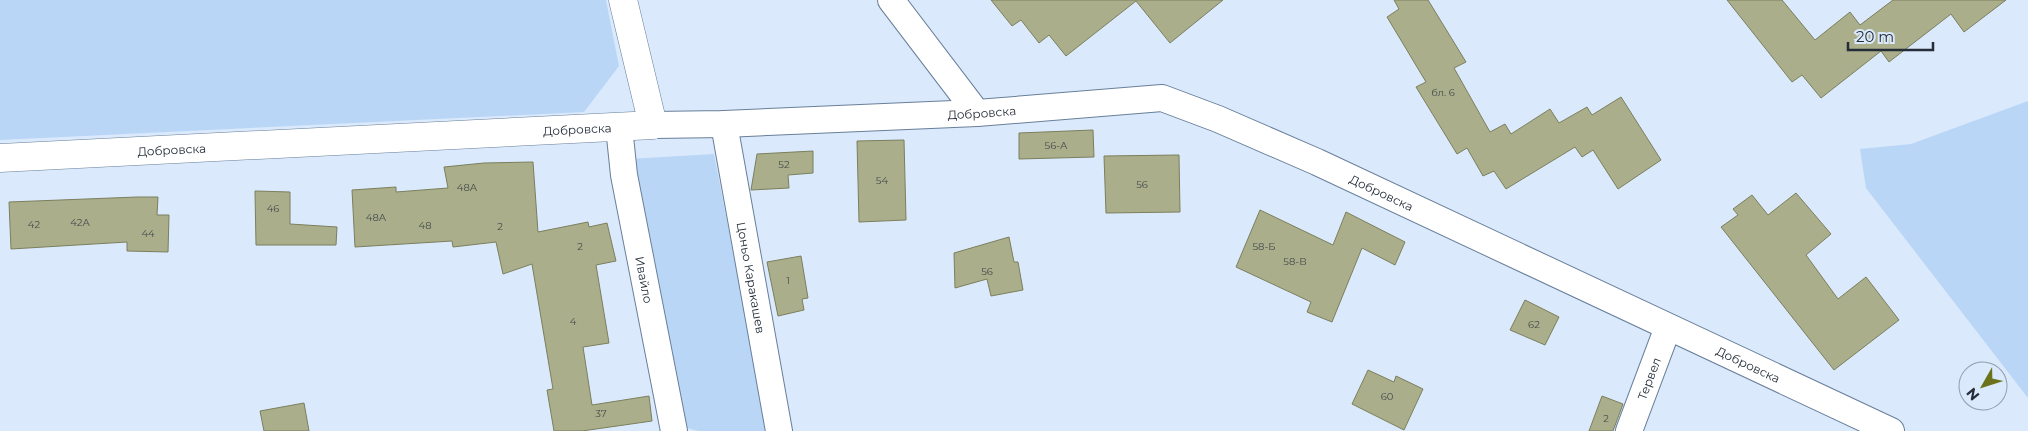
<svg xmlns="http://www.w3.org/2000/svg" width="2028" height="431" viewBox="0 0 2028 431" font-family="Montserrat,sans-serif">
<rect width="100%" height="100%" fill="#dae9fb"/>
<g fill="#bad6f7">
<polygon points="0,0 606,0 619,66 584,112 0,140"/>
<polygon points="2028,101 2028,398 1866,188 1860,149 1911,144"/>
<polygon points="714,154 768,431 698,431 684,427 629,159"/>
</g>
<g fill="#aaae8b" stroke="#7b7f5d">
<polygon points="991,0 1223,0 1170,43 1136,1 1066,56 1049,35 1039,43 1021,20 1012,26"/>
<polygon points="1394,0 1428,0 1466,62 1454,68 1490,132 1505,124 1511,134 1550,109 1559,123 1587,107 1592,115 1621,97 1661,160 1618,189 1593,150 1582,157 1575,147 1506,189 1494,171 1483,176 1467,148 1457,154 1416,87 1426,82 1387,17 1399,9"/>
<polygon points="1727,0 1782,0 1815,40 1850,12 1860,25 1893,0 2006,0 1964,32 1951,14 1889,62 1881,51 1821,98 1802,75 1792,82"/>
<polygon points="1093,130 1094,157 1019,159 1019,133"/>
<polygon points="904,140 906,220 859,222 857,141"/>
<polygon points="813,151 813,173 788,175 789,188 751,190 757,154"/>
<polygon points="1179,155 1180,212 1106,213 1104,156"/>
<polygon points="533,162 538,232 588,222 589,227 607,223 616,261 596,265 609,343 583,347 592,405 649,396 652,421 582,431 554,431 547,390 553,389 532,264 503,274 496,242 453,247 452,241 355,247 352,190 396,187 396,192 448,188 444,167 484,163"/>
<polygon points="255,191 290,192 290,224 337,227 336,245 256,245"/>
<polygon points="1796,193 1831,234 1806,255 1838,299 1866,277 1899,320 1834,370 1721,227 1738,215 1733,209 1752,195 1768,215"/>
<polygon points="137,197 158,197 157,215 169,215 168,252 127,251 127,242 11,249 9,202"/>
<polygon points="1260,210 1333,245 1346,212 1405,242 1395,265 1362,248 1332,322 1307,312 1311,302 1236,267"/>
<polygon points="1009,237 1014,262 1018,262 1023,290 991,296 987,279 955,288 954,253"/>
<polygon points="801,256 808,298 802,299 804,310 778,316 767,262"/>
<polygon points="1525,300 1559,317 1545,345 1510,330"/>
<polygon points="1368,370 1394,382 1396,376 1423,389 1404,430 1352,404"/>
<polygon points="1602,396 1623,404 1613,431 1589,431"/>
<polygon points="304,403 309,431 264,431 260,411"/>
</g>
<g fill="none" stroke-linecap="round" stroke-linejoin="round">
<defs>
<g id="minor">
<polyline points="891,0 977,113"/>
<path id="s1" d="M724,124L779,431"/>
<path id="s2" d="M653,125L724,124L977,113L1162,98L1218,119L1317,162L1891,431"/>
<path id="s3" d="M619,127L624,175L674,431"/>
<path id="s4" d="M1629,431L1668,327"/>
</g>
<g id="tertiary">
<path id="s5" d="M0,158L653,125L623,0"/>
</g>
</defs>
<use href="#minor" stroke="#697f9a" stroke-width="28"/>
<use href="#tertiary" stroke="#697f9a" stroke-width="29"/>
<use href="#minor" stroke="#fff" stroke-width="26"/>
<use href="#tertiary" stroke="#fff" stroke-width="28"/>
</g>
<g text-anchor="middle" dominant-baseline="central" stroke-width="5" stroke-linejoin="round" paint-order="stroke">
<g font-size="10" fill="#464d4d">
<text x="1443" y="92">бл. 6</text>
<text x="1056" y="145">56-А</text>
<text x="784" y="164">52</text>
<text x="882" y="180">54</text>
<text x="1142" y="184">56</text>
<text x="467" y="187">48А</text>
<text x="273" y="208">46</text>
<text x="376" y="217">48А</text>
<text x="80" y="222">42А</text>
<text x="34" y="224">42</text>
<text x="425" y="225">48</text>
<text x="500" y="226">2</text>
<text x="148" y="233">44</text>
<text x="580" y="246">2</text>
<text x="1264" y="246">58-Б</text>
<text x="1295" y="261">58-В</text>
<text x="987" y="271">56</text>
<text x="788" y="280">1</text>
<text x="573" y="321">4</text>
<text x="1534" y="324">62</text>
<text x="1387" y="396">60</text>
<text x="601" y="413">37</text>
<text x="1606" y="418">2</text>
</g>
<g font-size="12" fill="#242d38" stroke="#dae9fb">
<text stroke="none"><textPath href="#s2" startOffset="329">Добровска</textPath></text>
<text stroke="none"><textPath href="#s5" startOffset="578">Добровска</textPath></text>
<text stroke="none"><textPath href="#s5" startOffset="172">Добровска</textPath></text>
<text stroke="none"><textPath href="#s2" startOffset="749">Добровска</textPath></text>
<text stroke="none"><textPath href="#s1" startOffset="156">Цоньо Каракашев</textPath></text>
<text stroke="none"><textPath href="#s3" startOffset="155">Ивайло</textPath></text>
<text stroke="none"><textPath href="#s2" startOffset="1154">Добровска</textPath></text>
<text stroke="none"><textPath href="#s4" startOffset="56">Тервел</textPath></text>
</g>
</g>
<g transform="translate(1983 386) rotate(231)"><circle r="24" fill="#dae9fb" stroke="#919ead"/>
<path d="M0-4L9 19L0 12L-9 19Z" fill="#6c7219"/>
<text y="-8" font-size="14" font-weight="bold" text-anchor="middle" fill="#242d38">N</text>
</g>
<path d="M1848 42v8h85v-8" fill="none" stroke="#242d38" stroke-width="2.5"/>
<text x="1856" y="42" font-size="15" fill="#242d38" stroke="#dae9fb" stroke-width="4" paint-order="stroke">20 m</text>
</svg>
